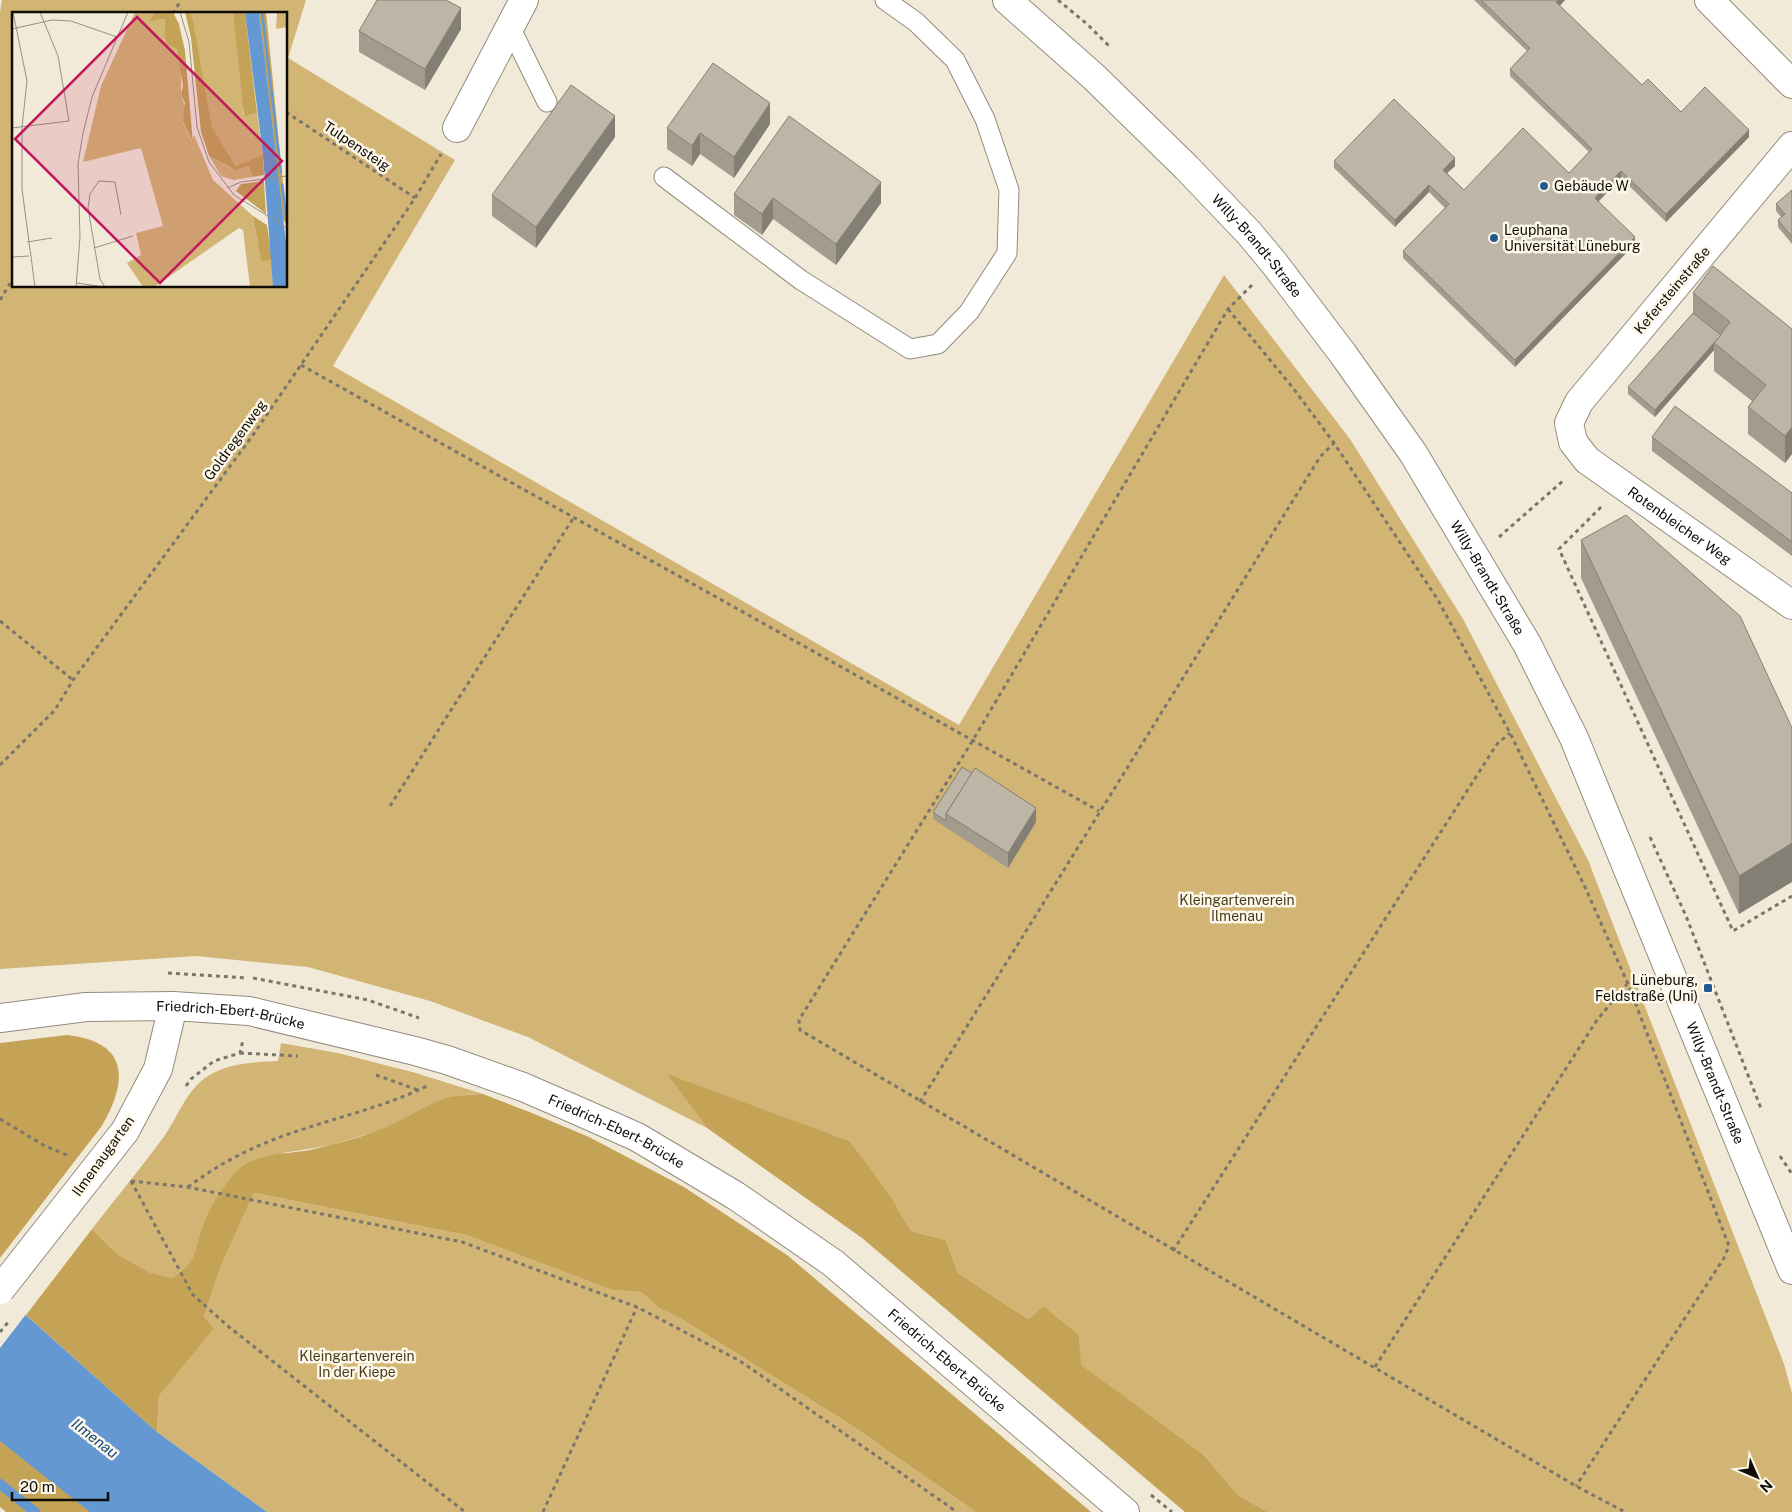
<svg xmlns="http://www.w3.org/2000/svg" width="1792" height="1512" viewBox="0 0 1792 1512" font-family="'Public Sans',sans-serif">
<rect width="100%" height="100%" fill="#f2ead9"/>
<g fill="#d2b575" fill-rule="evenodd">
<path d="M2,0H306L288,58L455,160L333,366L959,725L1224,275L1350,439L1463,619L1588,860L1784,1364L1792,1393V1512H1268L1239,1496L1203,1454L1080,1365L1079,1335L1044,1306L1028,1319L958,1273L946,1240L911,1231L888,1192L850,1141L668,1075L707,1128L528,1037L430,1001L308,967L196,956L0,969V12ZM14,14H286V286H14Z"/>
<path d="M281,1043L338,1053L416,1073L483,1094L462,1095L377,1131L332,1145L283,1153L228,1181L211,1210L202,1228L197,1252L186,1270L172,1278L149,1272L117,1254L92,1229C116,1198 140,1169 163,1138C178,1117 186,1090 208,1076C229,1063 254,1062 278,1061Z"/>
<polygon points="254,1193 466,1235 612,1290 641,1292 659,1308 678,1317 848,1423 976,1512 267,1512 157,1432 159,1396 212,1329 204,1316 221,1266"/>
</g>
<g fill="#c4a357">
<path d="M67,1035C130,1042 128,1082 101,1127L0,1258V1043Z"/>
<polygon points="667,1074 850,1141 888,1192 911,1231 946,1240 958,1273 1028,1319 1044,1306 1079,1335 1081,1365 1203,1454 1239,1496 1268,1512 1185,1512 862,1238 707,1128"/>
<path d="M483,1094L532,1113L589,1137L684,1187L787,1255L1091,1512H976L848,1423L678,1317L659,1308L641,1292L612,1290L466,1235L254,1193L221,1266L204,1316L213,1329L159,1396L157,1432L26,1315L92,1229L117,1254L149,1272L172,1278C197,1262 194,1254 202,1228C209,1208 223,1185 238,1170C255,1153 288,1154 310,1150C332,1145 355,1139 376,1131C399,1123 419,1109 441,1100C454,1095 469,1095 483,1094Z"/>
<polygon points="0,1438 93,1512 6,1512 0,1507"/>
</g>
<polygon fill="#6498d2" points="0,1292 157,1432 267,1512 90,1512 0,1441"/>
<polygon fill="#f2ead9" points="0,1290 27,1313 0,1348"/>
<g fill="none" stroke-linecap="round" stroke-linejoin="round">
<polyline stroke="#6498d2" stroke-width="10" points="0,1484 35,1512"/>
<defs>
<g id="lane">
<polyline points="510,27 547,102"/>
<polyline points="664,177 801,280 910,349 938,344 969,312 1007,253 1009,190 985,119 955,60 916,22 885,0"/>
</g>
<g id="street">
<polyline points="1709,0 1792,84"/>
<polyline points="457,128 524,0"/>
<path id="s1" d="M1792,146L1579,402L1569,423L1573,442L1587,460L1792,605"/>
<polyline points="125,1131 158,1069 173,1006"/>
</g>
<g id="secondary">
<path id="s2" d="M1007,0L1094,77L1187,168L1249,233L1274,263L1343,354L1413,453L1527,644L1574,738L1792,1270"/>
<path id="s3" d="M0,1018L86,1007L173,1006L249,1011L415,1051L447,1060L523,1087L576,1110L637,1137L736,1196L833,1263L1125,1512"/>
</g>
</defs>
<use href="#lane" stroke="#938c7d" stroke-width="21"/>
<use href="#street" stroke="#938c7d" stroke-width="30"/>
<use href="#secondary" stroke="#938c7d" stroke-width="30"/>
<g stroke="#7b766b" stroke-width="3" stroke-dasharray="4 4" stroke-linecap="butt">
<polyline points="1058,0 1087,24 1111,48"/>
<polyline points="173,14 181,0"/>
<polyline points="286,112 415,198"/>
<polyline points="1252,285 1228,309 973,740 799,1020 800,1030 1576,1486 1625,1512"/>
<polyline points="0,300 14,277"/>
<polyline points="1228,309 1293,388 1334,443 1438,600 1510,733 1585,887 1628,984 1729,1246 1724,1258 1576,1486"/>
<polyline points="301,365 1099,811"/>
<polyline points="1601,507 1559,549 1733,931 1792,896"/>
<polyline points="1499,537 1564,480"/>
<polyline points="0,621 73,680"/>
<polyline points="0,765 55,710 73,680 253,435 415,198 441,154"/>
<polyline points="390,806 574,517"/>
<polyline points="1650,837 1686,916 1762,1111"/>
<polyline points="168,973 247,978"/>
<polyline points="253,978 368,1000 419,1018"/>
<polyline points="240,1053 298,1056"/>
<polyline points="376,1075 418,1090"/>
<polyline points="186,1086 191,1079 214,1061 240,1053 243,1040"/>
<polyline points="920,1102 1320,457 1334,443"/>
<polyline points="0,1119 45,1146 67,1155"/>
<polyline points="1780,1156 1792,1174"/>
<polyline points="131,1181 187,1187 462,1242 637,1307 740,1361 957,1512"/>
<polyline points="131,1181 193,1295 229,1327 465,1512"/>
<path d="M188,1187C217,1165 251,1147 286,1135C333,1118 382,1108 427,1086"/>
<polyline points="1173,1251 1497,744 1510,733"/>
<polyline points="1375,1367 1597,1020 1627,984"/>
<polyline points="1151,1495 1172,1512"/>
<polyline points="543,1512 637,1307"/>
</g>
<use href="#lane" stroke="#fff" stroke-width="19"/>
<use href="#street" stroke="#fff" stroke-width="28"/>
<use href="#secondary" stroke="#fff" stroke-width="28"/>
<defs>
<polyline id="street-bridge" points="0,1290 125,1131"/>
</defs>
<use href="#street-bridge" stroke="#938c7d" stroke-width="30" stroke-linecap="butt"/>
<polyline stroke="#7b766b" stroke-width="3" stroke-dasharray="4 4" stroke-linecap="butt" points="0,1332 10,1320"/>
<use href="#street-bridge" stroke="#fff" stroke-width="28"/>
</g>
<g fill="#a39c8e">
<polygon points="1474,0 1565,0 1560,6 1642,85 1681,112 1749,137 1666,222 1621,178 1598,202 1635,244 1515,367 1403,258 1403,251 1445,208 1429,192 1395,227 1334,168 1334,161 1455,166 1447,173 1464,190 1569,173 1589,152 1510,76 1510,69 1527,51"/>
<polygon points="461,29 425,90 359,52 359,31"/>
<polygon points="770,124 734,178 700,154 692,166 667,149 667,128"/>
<polygon points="615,137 536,248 492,216 492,195"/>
<polygon points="1792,190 1792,244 1778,227 1778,220 1781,217 1776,211 1776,204"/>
<polygon points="734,194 881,203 836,265 773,219 762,235 734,215"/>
<polygon points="1693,293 1792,329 1792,454 1785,463 1748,434 1748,407 1752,401 1714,371 1714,350 1655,417 1628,394 1628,387 1693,313"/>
<polygon points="1652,437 1792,493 1792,556 1652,451"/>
<polygon points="1581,540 1792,728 1739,914 1581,578"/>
<polygon points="933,812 1036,822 1008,868 933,819"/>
</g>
<g fill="#847f74">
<polygon points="1558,0 1565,0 1556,9 1556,2"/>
<polygon points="461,8 461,29 425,90 425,69"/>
<polygon points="770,103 770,124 734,178 734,157"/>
<polygon points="615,116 615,137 536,248 536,227"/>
<polygon points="1749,130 1749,137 1666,222 1666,214"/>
<polygon points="700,133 700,154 692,166 692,146"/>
<polygon points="1455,158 1455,166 1443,177 1443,170"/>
<polygon points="1621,171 1621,178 1595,205 1595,198"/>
<polygon points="881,182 881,203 836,265 836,244"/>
<polygon points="1429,185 1429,192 1395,227 1395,220"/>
<polygon points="773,198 773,219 762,235 762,214"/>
<polygon points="1635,237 1635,244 1515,367 1515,360"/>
<polygon points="1721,335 1714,343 1714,350 1655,417 1655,410"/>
<polygon points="1792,427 1792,454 1785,463 1785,436"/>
<polygon points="1036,808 1036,822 1008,868 1008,853"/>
<polygon points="1792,843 1792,882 1739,914 1739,876"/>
</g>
<g fill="#bdb5a5" stroke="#847f74">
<polygon points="377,0 446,0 461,8 425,69 359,31"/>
<polygon points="1481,0 1558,0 1556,2 1642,85 1648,79 1681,112 1705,87 1749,130 1666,214 1621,171 1595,198 1635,237 1515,360 1403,251 1449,204 1429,185 1395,220 1334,161 1394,99 1455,158 1443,170 1464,190 1523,128 1569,173 1592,149 1510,69 1530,48"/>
<polygon points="713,63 770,103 734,157 700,133 692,146 667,128"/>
<polygon points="571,85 615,116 536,227 492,195"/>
<polygon points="789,116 881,182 836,244 773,198 762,214 734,194"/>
<polygon points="1792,190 1792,237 1778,220 1785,214 1776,204"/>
<polygon points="1713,266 1792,329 1792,427 1785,436 1748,407 1766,385 1714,343 1730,322 1693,293"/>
<polygon points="1693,313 1721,335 1655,410 1628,387"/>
<polygon points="1675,406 1792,493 1792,542 1652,437"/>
<polygon points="1626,515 1740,616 1792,728 1792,843 1739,876 1581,540"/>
<polygon points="962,767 972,773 946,814 946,821 933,812"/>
<polygon points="975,768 1036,808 1008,853 946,814"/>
</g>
<g fill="#235992" stroke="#fef8ea" stroke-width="2">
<circle cx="1544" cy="186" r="5"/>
<circle cx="1494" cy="238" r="5"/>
<rect x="1703" y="983" width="10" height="10" rx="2.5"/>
</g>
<g text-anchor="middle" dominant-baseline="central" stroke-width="5" stroke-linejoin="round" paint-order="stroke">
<g font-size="14" fill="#0f0c07" stroke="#fef8ea">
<text transform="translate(357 146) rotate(34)">Tulpensteig</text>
<text stroke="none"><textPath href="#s2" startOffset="351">Willy-Brandt-Straße</textPath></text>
<text transform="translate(1672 290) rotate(-50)">Kefersteinstraße</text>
<text transform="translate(235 440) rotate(-54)">Goldregenweg</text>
<text stroke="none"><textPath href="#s1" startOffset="512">Rotenbleicher Weg</textPath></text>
<text stroke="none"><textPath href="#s2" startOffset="756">Willy-Brandt-Straße</textPath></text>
<text stroke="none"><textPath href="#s3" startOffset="232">Friedrich-Ebert-Brücke</textPath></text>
<text stroke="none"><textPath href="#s2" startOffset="1311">Willy-Brandt-Straße</textPath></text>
<text stroke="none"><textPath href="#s3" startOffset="638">Friedrich-Ebert-Brücke</textPath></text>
<text transform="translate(103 1156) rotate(-54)">Ilmenaugarten</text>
<text stroke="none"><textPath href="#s3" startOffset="1042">Friedrich-Ebert-Brücke</textPath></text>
</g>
<g font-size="14" fill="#0f0c07" stroke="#fef8ea" text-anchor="start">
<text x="1554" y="186">Gebäude W</text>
<text x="1504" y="230">Leuphana<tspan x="1504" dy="16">Universität Lüneburg</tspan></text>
<text x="1698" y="980" text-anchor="end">Lüneburg,<tspan x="1698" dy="16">Feldstraße (Uni)</tspan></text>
</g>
<g font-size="14" fill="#4a3c1b" stroke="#fef8ea">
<text x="1237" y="900">Kleingartenverein<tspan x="1237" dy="16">Ilmenau</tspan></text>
<text x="357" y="1356">Kleingartenverein<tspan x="357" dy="16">In der Kiepe</tspan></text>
</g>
<g font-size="15" font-style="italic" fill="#144b81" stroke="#fef8ea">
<text transform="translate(95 1438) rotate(38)">Ilmenau</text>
</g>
</g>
<g transform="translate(12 12)">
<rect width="275" height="275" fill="#f2ead9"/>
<path d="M123,0H143L140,5L143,8L153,7L152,23L155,33L165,37L169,50V82L174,98L171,111L180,130L182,123L201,168L241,204L249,250L260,248L261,275H238L231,218L227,216L142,275H131L115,251L129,243L124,221L151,214L129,136L71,150L89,74ZM178,0H221L231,73V103L245,101L251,143L248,146L224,154L200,115ZM265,0H275V15L264,17ZM197,144L220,157L237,154L240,165L221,168L209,164Z" fill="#d2b575"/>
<path d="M143,0H161L167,12L173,39L181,131L171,110L173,91L169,82L171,74L165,37L155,33L152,23L153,7L137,9ZM173,0H178L181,10L200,115L224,154L251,143L252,163L240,165L237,154L223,158L197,144L189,120L179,26ZM221,0H233L245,101L232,104ZM247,0H254L275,211L270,208ZM252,169L254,202L224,179L229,172ZM241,204L255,213L260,248L249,250Z" fill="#c4a357"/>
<path d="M233,0H247L275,239V275H261L251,143Z" fill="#6498d2"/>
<path fill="none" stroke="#6498d2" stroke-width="2.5" d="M250,0L269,161M270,172L275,212"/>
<path fill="none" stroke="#979185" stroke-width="1" d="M1,0L15,69L10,115V177L23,275M168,0L177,30L185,115L197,150L222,183L275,216M0,17L40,8L59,9L105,25M0,116L57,109L46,44L28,0M215,176L229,170L275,164M15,230L40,226M82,236L121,224M0,245L17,244M65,271L92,275M64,275L68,225L66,152L71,121L80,85L116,0M93,275L88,267L76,196L78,182L87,169L103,170L109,203"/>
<path fill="#c2185b" fill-opacity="0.15" stroke="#c2185b" stroke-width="2.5" d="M125,5L270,149L148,271L3,127Z"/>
<rect width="275" height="275" fill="none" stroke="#0f0c07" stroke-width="2.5"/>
</g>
<g transform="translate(1757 1477) rotate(135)" stroke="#fef8ea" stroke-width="4" paint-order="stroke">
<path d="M0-4L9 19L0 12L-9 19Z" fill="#0f0c07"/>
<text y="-8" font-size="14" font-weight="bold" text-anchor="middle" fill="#0f0c07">N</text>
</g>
<path d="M12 1492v8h96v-8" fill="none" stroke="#0f0c07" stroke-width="2.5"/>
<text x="20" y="1492" font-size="15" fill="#0f0c07" stroke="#fef8ea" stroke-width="4" paint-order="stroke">20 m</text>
</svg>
